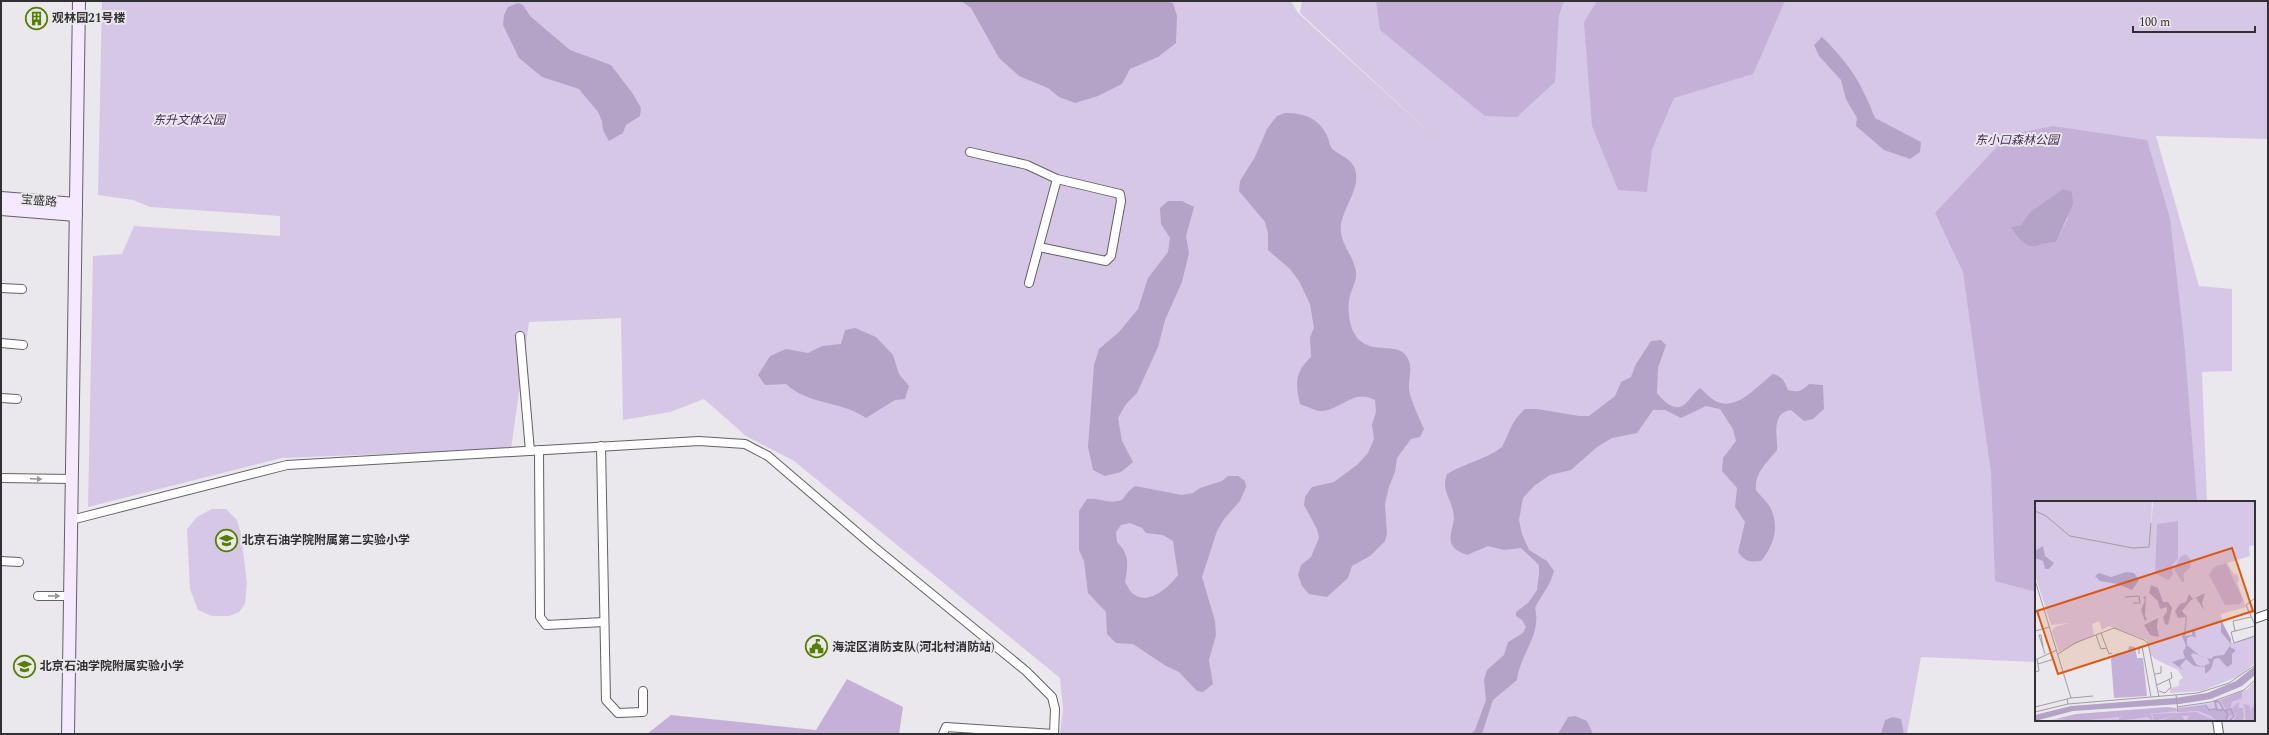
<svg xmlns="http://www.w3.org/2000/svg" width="2269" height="735" viewBox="0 0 2269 735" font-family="Spectral,'Noto Sans SC',serif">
<rect width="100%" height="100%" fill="#eae8ec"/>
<g fill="#d7c7e7">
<polygon points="102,1 1291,1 1298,13 1439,141 1300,13 1302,1 2268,1 2268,139 2156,136 2199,286 2232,289 2232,371 2202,372 2207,502 2036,502 2036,662 1921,657 1907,734 1060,734 1063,710 1060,678 794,461 746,436 704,399 670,412 623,420 621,318 529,322 511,449 282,458 88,507 93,256 122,254 134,226 280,236 280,216 150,207 133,200 98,195"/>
<polygon points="212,509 226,509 237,520 241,534 247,583 245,604 239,612 229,616 212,616 198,610 190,589 187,529 197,517"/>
</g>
<g fill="#c5b1d7" fill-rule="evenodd">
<polygon points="1376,1 1564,1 1559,15 1555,82 1517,117 1485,116 1380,30"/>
<polygon points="1597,1 1785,1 1753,74 1674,98 1652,149 1647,192 1618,190 1592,126 1584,22"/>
<path d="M2053,126L2147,140L2170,218L2184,340L2197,502H2036V592L1995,581L1991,473L1963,272L1935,213L2008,135ZM2063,189L2068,218L2056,242H2048L2038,246L2012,227L2021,225L2030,212Z"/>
<polygon points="847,679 903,707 899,734 647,734 671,715 816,730"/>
</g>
<g fill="#b5a2c7" fill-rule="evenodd">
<polygon points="961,1 1166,1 1173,3 1177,16 1176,43 1158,57 1130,69 1122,84 1098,96 1075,103 1059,97 1048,88 1019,76 999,58 971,8"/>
<polygon points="518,3 523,5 530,16 570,50 611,65 633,94 641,108 640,116 626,125 623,133 609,141 603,130 602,121 598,112 579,89 542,77 519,58 503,25 504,15 508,7"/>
<path d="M1822,37C1849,63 1862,84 1875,118L1921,142L1920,152L1910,159L1884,150L1856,126L1857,118L1846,99L1841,80L1819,56L1814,45Z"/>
<path d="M1285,113C1304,113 1319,118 1327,136C1329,139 1329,144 1331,147C1335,154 1351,157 1355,169C1362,191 1338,211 1341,233C1343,246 1354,258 1356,272C1357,280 1352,288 1350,296C1347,306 1349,322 1353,331C1366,359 1396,339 1407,357C1413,367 1409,376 1409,386C1408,396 1420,419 1424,429L1420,437L1411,439L1397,458L1395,472L1389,487L1385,504L1387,534L1385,541L1370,556L1352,566L1348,578L1327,597L1309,594L1302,586L1298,575L1301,565L1311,557L1319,538L1317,529L1304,505L1305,497L1312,487L1334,482L1358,464L1368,453L1374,439L1372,425L1376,412L1375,400C1353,388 1342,410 1321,411C1315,411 1306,406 1300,404C1295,383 1295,372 1311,357L1310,337L1314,328L1310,304L1299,281L1290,269L1268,250V233L1265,222L1239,191L1240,181L1255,157L1267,129L1277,116Z"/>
<path d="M2063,189L2072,192L2073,204L2056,242C2049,242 2046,243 2040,245C2026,250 2018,238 2011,227L2021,225L2030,212Z"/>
<polygon points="1168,201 1182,201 1194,207 1186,236 1189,253 1182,282 1165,320 1158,347 1137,393 1126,404 1118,418 1122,441 1133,462 1121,472 1105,476 1093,470 1088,447 1094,365 1099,349 1119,332 1138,309 1148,278 1168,252 1170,238 1161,224 1160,208"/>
<path d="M855,328L876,337L893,355L899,374L909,386L905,399L895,400L866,418C842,401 808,405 786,384L765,385L758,375L770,356L786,349L808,353L822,346L841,344L845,330Z"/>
<path d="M1661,340L1666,345L1658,368L1657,393C1663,401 1675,413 1685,404C1691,399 1694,392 1700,388C1705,392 1709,397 1714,400C1735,414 1758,385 1773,374C1782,376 1785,382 1788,390C1798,393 1802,391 1809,384L1823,385L1824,409L1813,419L1804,421L1791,410C1770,413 1778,436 1777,450C1766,464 1755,472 1756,490C1760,496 1767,501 1770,507C1780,526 1774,546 1761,561C1750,562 1745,562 1738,552L1745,522L1735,507L1737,488L1722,471L1723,458L1736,441L1733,429L1720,409L1706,406L1681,418L1665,410H1653L1637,433L1612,438L1597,447L1571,470L1550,475L1534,486L1523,498L1519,520L1522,534L1529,550L1547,561L1554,571C1550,587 1542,593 1535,608C1542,635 1520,654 1517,680L1493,700L1482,734H1471L1475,730L1486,700L1484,680L1487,670L1504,655L1508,642L1523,633L1526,627L1522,620L1516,616V612L1528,603L1537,590L1539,573V565L1521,548L1504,550L1488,546L1467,555C1437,545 1458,529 1453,511C1450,495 1441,492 1447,474C1465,463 1485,460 1502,447C1511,430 1510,423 1525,409H1537L1579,416H1589L1615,396L1621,382L1631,377L1636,364L1651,341Z"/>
<path d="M1228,476H1238L1245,481L1246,487L1240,501L1224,519L1217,531L1202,577L1215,621L1216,635L1209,660L1213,684L1203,692L1197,691L1179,672L1166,666L1133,644L1116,643L1107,634L1106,612L1088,593L1084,561L1079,550V511L1087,499C1102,497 1106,505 1122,500L1128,492L1135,486L1182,495L1193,493L1200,488L1222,481ZM1130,523L1142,528L1146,533L1163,535L1173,541L1178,575C1169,587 1148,607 1132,593C1129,590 1127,585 1125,582C1128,565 1130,555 1117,542L1116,532L1121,525Z"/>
<polygon points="1575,716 1587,721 1593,734 1558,734 1568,717"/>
<polygon points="1893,717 1901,719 1904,734 1881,734 1885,720"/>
</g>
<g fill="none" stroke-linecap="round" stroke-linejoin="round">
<defs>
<g id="street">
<polyline points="970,152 1027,165 1057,179 1120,194 1121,201 1111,256 1106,261 1039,247"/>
<polyline points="1029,283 1057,179"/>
<polyline points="1,288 22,289"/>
<polyline points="520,336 530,451"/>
<polyline points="1,343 23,345"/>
<polyline points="1,398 17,399"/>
<polyline points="601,446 606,700 618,713 643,712 643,691"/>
<polyline points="539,450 540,617 546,625 604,622"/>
<polyline points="1,478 72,479"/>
<polyline points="71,520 287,465 699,441 745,444 768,456 873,546 1026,671 1052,697 1055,709 1054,734"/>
<polyline points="1,561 19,562"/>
<polyline points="38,596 70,596"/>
<polyline points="2254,619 2268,614"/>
<polyline points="2217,720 2219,734"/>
<polyline points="943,734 946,727 1054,734"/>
</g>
<g id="secondary">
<polyline points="1,198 76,204"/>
<polyline points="1,209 76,215"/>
<polyline points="68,734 79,1"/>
</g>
</defs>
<use href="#street" stroke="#636164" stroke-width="10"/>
<use href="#secondary" stroke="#636164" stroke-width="14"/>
<use href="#street" stroke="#fff" stroke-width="8"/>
<use href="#secondary" stroke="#f5e9ff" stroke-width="12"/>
</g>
<defs><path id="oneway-solid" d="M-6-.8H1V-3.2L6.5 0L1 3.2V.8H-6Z"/></defs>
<g fill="#989898">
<use href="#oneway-solid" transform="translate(36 479) rotate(2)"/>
<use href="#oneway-solid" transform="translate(54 596) rotate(1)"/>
</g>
<defs>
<symbol id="building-ring" viewBox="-11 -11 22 22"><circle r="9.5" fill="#eae8ec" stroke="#557f00" stroke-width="1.5"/><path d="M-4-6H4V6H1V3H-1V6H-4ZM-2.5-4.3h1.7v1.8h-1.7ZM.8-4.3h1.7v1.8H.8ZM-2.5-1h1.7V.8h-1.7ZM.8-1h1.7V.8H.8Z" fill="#557f00"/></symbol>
<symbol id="school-ring" viewBox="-11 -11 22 22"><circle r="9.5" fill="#eae8ec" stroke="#557f00" stroke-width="1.5"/><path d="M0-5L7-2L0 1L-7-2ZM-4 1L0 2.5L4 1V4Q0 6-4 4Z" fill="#557f00"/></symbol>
<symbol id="civic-ring" viewBox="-11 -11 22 22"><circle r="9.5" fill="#eae8ec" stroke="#557f00" stroke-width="1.5"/><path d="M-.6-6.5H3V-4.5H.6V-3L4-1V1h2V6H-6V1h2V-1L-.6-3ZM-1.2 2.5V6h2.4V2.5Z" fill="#557f00"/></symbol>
</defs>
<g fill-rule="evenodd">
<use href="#building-ring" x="24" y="6" width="25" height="25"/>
<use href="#school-ring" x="214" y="528" width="25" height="25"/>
<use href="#civic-ring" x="804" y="634" width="25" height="25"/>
<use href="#school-ring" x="12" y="654" width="25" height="25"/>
</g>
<g text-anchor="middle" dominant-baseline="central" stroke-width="4" stroke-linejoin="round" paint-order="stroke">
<g font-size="12" font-weight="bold" fill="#313032" stroke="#eae8ec" text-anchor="start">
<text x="52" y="18">观林园21号楼</text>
<text x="242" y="540">北京石油学院附属第二实验小学</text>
<text x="832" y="647">海淀区消防支队(河北村消防站)</text>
<text x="40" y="666">北京石油学院附属实验小学</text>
</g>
<g font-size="12" font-style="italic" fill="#452a5a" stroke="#eae8ec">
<text x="189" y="120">东升文体公园</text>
<text x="2017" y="140">东小口森林公园</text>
</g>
<g font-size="12" fill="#313032" stroke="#eae8ec">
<text transform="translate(39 201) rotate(5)">宝盛路</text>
</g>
</g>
<g transform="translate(2035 501)">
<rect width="220" height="220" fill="#eae8ec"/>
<path d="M0,0H117L116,31L118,0H220V44L214,45L215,55L192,62L199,73H202L204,80L202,81L211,106L186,113L187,123L197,142L220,134V162L202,176L167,190L135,192V187L144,185V180L148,177L143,169L120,158L116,154L112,139L74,125L67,129L64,120L57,123L59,134L24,151L17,130L20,126L33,122L16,124L0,74ZM220,180V220H12L41,213L142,207L176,202L213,188Z" fill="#d7c7e7"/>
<path d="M143,20V58L137,64L138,74L133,79L120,72L122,23ZM151,53L156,59L155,67L149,72V81H147L139,68L145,56ZM191,62L208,99L205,103L190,104L174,74L179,66ZM94,145L100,146L102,157H108L112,195L79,197L76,158L80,153L93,150ZM207,190V197L197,201L195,208L190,207L186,200H183ZM204,201L203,207H208L209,216L207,220H198L201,215L197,207ZM209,203L214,204L217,214L216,206L220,207V220H211ZM169,204L172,209L189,210L193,213L190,210L196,209L198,214L194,216L193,213L190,219L181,220L176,215L163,210L143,211L144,207ZM132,206L141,207L142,210L44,220L21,218L41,213ZM161,211L179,219L151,220L154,215H147L150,220H125L138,215L119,220L117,213ZM116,213L118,220L112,216L84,220V217L93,214Z" fill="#c5b1d7"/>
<path d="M8,45L10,55L19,62L14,68H10L8,60L0,57V50ZM91,71L99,72L104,79L97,89L83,83L65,80L60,75L64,72L76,76ZM116,84L123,87L128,101H133L137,107L133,124L130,123L128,116L132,111V106L125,108L123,100L114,92ZM170,92L167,102L169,109L161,97L156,99L147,110L152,116L150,135L157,134V128L160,130L161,137L157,135L152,137V144L165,155L176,158L179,155L189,154L196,143L186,131V119L196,138V143L195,146L201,149L197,153V163L192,166L184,157L179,158L176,168L170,173V166L159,165L151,158L145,165L148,169L137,161L150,157L148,151L151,145L147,135L149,132L151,116L143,117L140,110L145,103L151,101L154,93L158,98ZM158,152L172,157L175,162L167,166L161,163L156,154ZM111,95L110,115L112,118L110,120L106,109L110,99L108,96ZM123,117L122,126L124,136L115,134L109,124ZM220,165V174L207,185L176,198L145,203L38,210L0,220V214L36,205L140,197L172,192L201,180Z" fill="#b5a2c7" fill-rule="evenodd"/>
<path fill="none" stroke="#b5a2c7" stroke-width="2" d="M170,204L174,209L181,208M191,220L193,213L188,208L185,202L182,200L180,201L182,209H192L196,208L199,215L194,220"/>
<path fill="none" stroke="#a09ea2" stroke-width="1" d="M0,10L11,15L35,35L98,47L114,46L116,22M0,79L36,197L58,195M90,96L104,95L105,102H98M220,97L211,104L220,124M220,125L196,131L199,142L220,135M0,130L15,126M200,130L198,120L216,116M66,132L74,153L77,152M61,134L66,148L72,147M107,145L116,196M8,146L6,134H4L10,153M23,153L40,142L79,127L109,139L113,142L124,196M104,153V146L113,144M0,159L22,149M3,163L19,158M0,171L4,170L2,158M120,173L126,172V165M122,184L137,177L136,171M124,190L130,192L136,186L134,178M141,194L143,211M33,203L163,192L194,182L220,164M0,206L36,197M142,206L176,201L209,189L220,179M0,211L33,203L32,198"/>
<path fill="#df570e" fill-opacity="0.15" stroke="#df570e" stroke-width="2" d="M197,47L218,110L23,173L2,110Z"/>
<rect width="220" height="220" fill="none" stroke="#313032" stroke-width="2"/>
</g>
<rect width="2269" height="735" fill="none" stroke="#313032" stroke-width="4"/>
<path d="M2133 26v6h122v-6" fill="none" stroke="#313032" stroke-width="2"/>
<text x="2139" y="26" font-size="12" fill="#313032" stroke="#eae8ec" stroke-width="3" paint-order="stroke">100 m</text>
</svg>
